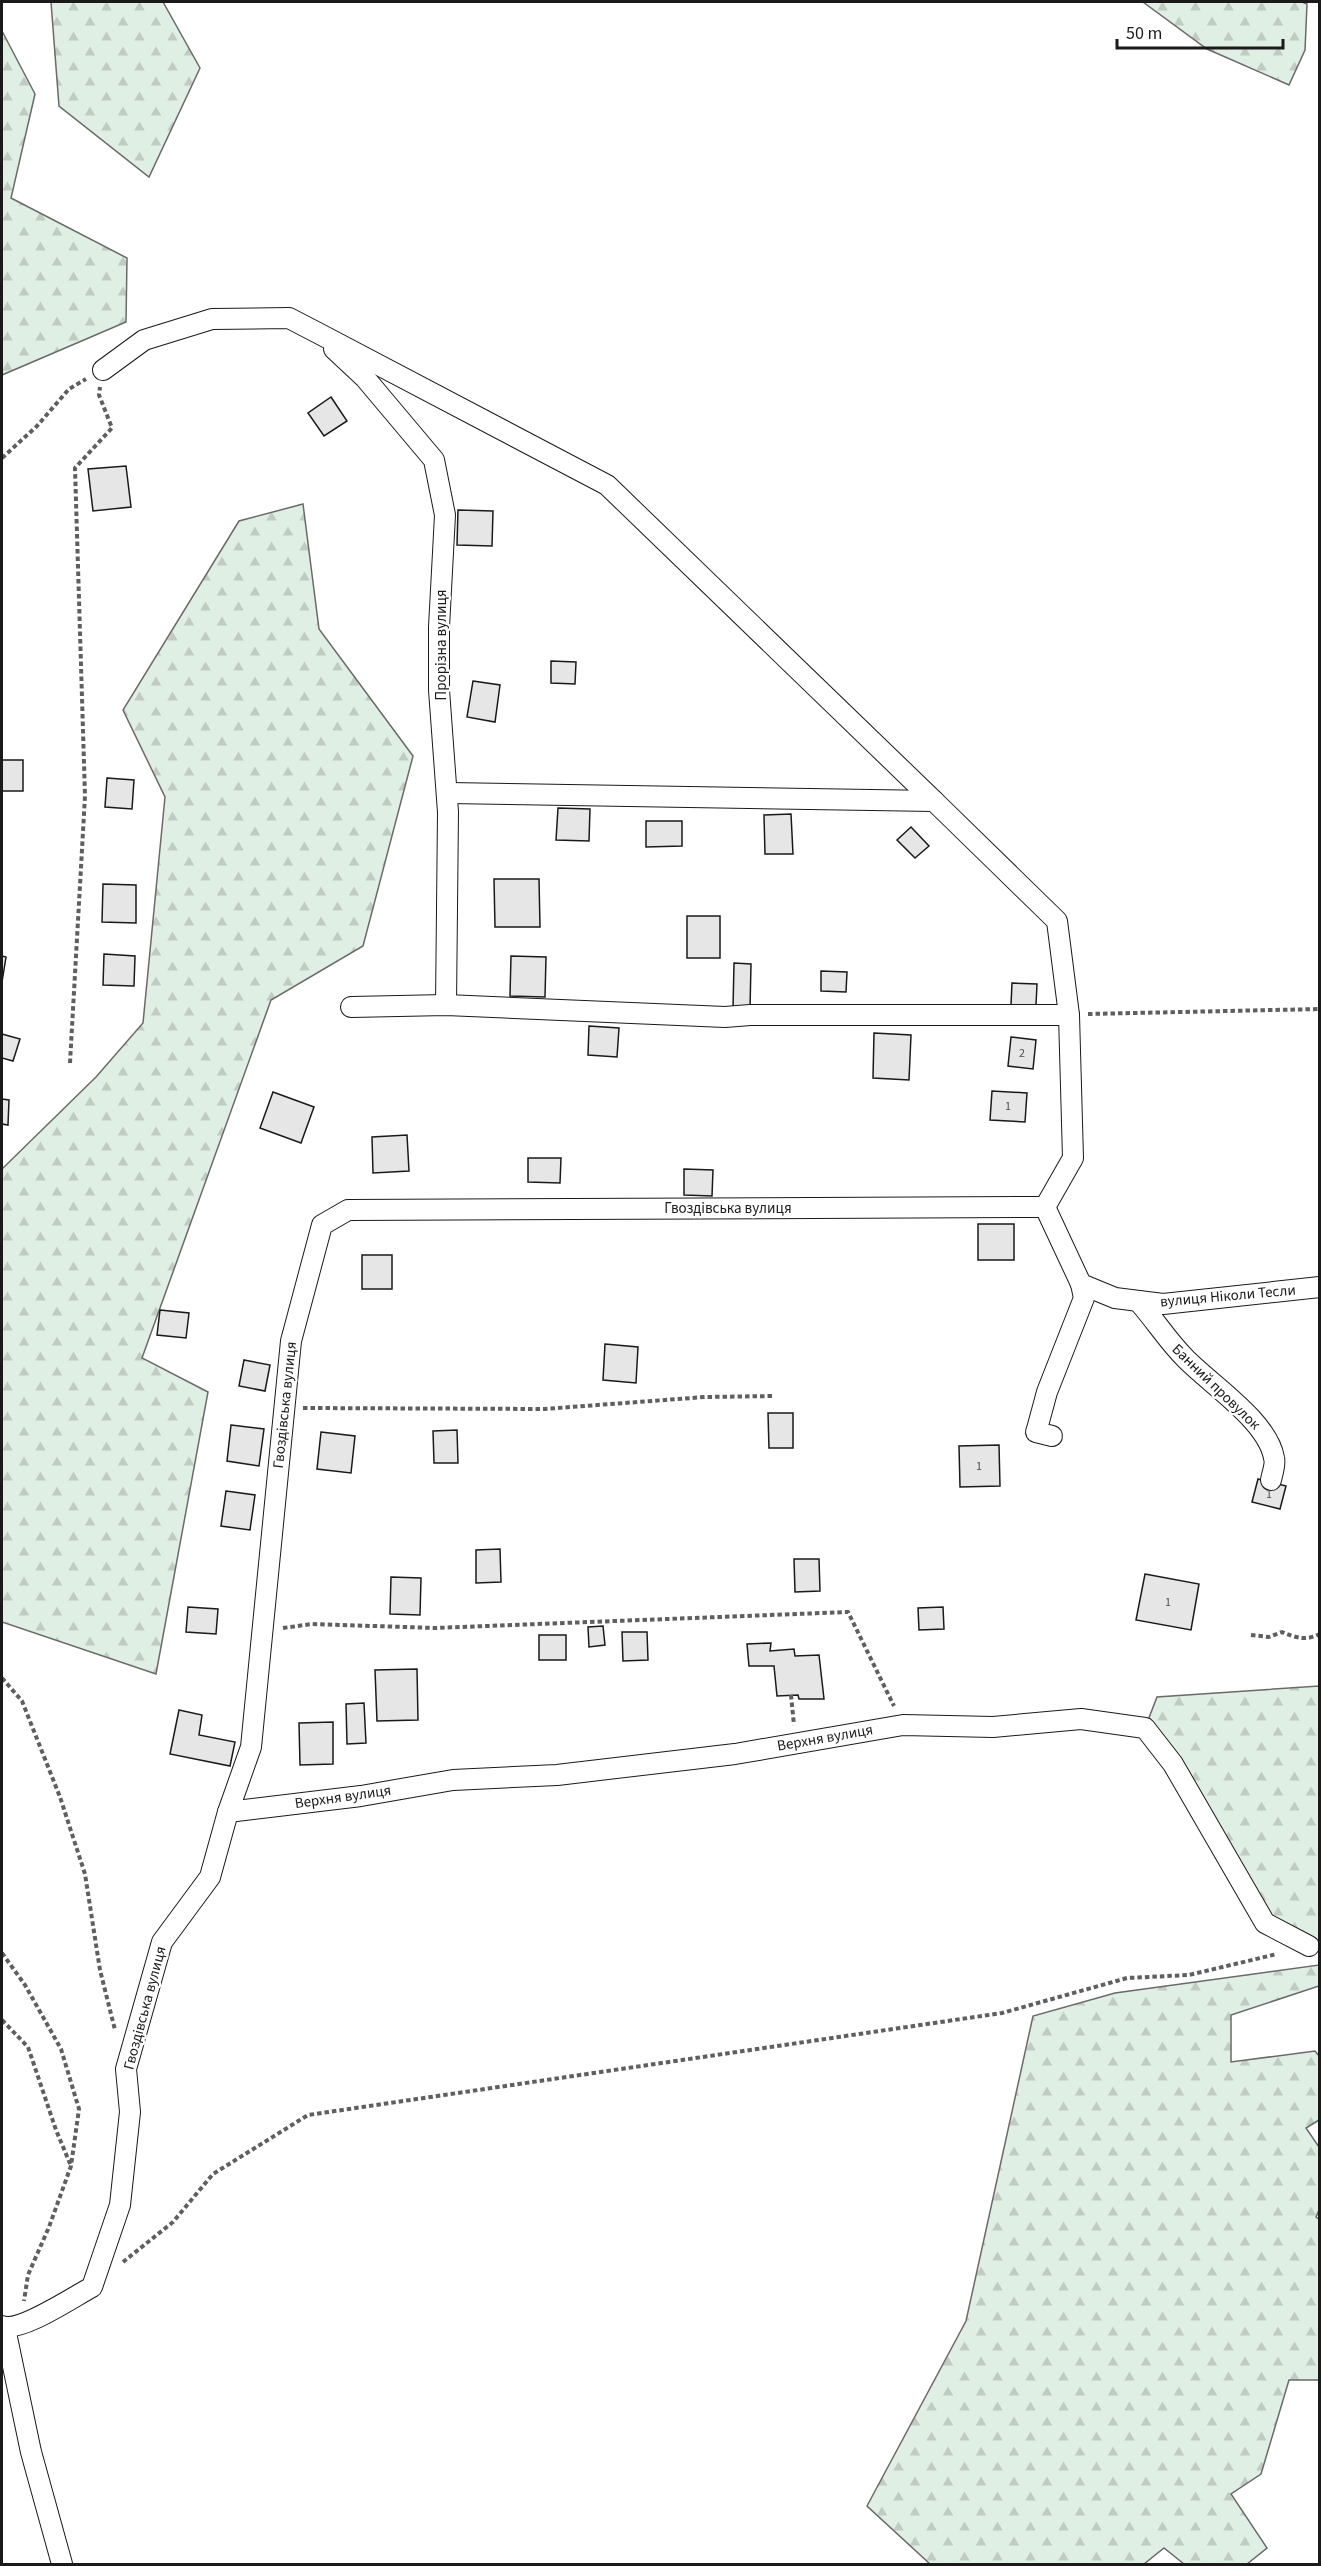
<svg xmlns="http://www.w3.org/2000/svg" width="1321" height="2566" viewBox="0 0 1321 2566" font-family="'Source Sans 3',sans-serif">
<defs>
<pattern id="forest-firs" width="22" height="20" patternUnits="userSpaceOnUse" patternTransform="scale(1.5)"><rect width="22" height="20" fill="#e0efe3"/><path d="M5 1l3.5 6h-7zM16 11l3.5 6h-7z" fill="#c0ccc2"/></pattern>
</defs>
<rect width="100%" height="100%" fill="#fff"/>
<g fill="url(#forest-firs)" stroke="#6a6a6a" stroke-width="1.5">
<polygon points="51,2 163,2 200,68 149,177 59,106"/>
<polygon points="1143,2 1302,2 1307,4 1305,50 1289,85 1207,49"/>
<polygon points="2,31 35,94 11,198 127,258 126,322 2,375"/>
<polygon points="303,504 319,629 413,756 363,946 271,1000 142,1358 208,1392 156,1674 2,1622 2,1169 96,1077 143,1023 165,797 123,710 239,521"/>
<polygon points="1319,1686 1319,1944 1309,1946 1265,1923 1145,1728 1157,1697"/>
<polygon points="1319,1965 1319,1986 1231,2015 1231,2062 1315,2051 1319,2056 1319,2120 1306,2128 1319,2147 1319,2210 1316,2217 1320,2220 1319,2380 1289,2380 1261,2474 1231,2494 1267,2548 1247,2564 1184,2564 1164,2548 1144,2564 930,2564 867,2506 966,2321 1033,2016 1115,1993"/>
</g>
<g fill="#e6e6e6" stroke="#1a1a1a" stroke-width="1.5">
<polygon points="331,397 347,421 324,436 308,413"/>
<polygon points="126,466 131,507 93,511 88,469"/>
<polygon points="458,510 493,511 492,546 457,545"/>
<polygon points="551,661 576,662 575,684 551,683"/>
<polygon points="473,681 500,685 495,722 467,717"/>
<rect x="2" y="760" width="21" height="31"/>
<polygon points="107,778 134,780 132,809 105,807"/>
<polygon points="558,808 590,809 589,841 556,840"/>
<polygon points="791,814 793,854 765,854 764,815"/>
<polygon points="646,821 682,821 682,846 646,847"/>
<polygon points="911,827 929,846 915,858 897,840"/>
<polygon points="494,879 539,879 540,927 495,927"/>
<polygon points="103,884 136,885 136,923 102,922"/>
<rect x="687" y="916" width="33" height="42"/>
<polygon points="104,954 135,956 134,986 103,985"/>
<polygon points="2,956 6,957 2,982"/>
<polygon points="511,956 546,957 545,997 510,996"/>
<polygon points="734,963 751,964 750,1009 733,1009"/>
<polygon points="821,971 847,972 846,992 821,991"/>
<polygon points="1012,983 1037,984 1036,1005 1011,1005"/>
<polygon points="589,1026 619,1028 617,1057 588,1055"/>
<polygon points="874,1033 911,1035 909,1080 873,1078"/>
<polygon points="2,1034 20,1039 13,1061 2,1058"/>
<polygon points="1011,1037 1036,1040 1033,1069 1008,1066"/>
<polygon points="992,1091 1027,1093 1025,1122 990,1120"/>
<polygon points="273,1092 314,1107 301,1143 260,1128"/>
<polygon points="2,1099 9,1100 8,1125 2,1124"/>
<polygon points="407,1135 409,1171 373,1173 372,1137"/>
<polygon points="528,1158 561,1158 560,1183 528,1182"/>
<polygon points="684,1169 713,1170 712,1196 684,1195"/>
<rect x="978" y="1224" width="36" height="36"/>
<rect x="362" y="1255" width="30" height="34"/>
<polygon points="160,1310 189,1313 186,1338 157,1335"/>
<polygon points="605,1344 638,1347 636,1383 603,1380"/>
<polygon points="244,1360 270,1365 265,1391 239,1386"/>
<polygon points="768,1413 793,1413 793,1448 769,1448"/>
<polygon points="231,1425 264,1429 259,1466 227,1461"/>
<polygon points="457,1430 458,1463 434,1463 433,1431"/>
<polygon points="321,1432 355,1436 351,1473 317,1469"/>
<polygon points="999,1445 1000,1486 960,1487 959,1446"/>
<polygon points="1258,1479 1286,1486 1280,1509 1252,1502"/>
<polygon points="226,1491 255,1495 250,1530 221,1526"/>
<polygon points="500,1549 501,1582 476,1583 476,1550"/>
<polygon points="794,1559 819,1559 820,1591 795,1592"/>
<polygon points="1145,1574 1199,1584 1191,1630 1136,1620"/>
<polygon points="391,1577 421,1578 420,1615 390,1614"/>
<polygon points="188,1607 218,1609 216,1634 186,1632"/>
<polygon points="943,1607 944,1629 919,1630 918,1608"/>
<polygon points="603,1626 605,1645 589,1647 588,1627"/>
<polygon points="622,1632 647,1632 648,1660 623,1661"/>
<rect x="539" y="1635" width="27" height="25"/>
<polygon points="771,1643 770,1651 794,1649 795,1656 819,1655 824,1699 799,1699 798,1695 777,1696 774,1666 749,1666 747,1644"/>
<polygon points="417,1669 418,1720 377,1721 375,1670"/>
<polygon points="364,1703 366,1743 347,1744 346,1704"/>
<polygon points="179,1710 202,1715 199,1735 235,1742 230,1766 170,1754"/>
<polygon points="333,1722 333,1764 300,1765 299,1723"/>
</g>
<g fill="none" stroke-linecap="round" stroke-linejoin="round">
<defs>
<g id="street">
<polyline points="334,349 365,378 434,460 445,515 439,627 439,690 448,812 446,1005"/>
<polyline points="103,370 144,340 212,319 289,318 316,332 607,485 934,801"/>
<polyline points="351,1007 446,1005 725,1017 750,1015 1069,1015"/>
<polyline points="1045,1207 1081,1284 1115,1298 1163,1304 1320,1287"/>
<path d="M1138,1301C1155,1320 1167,1340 1185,1358C1210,1384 1268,1421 1274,1458C1276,1464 1272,1474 1271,1480"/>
<polyline points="1052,1436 1036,1432 1037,1429 1047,1392 1084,1298 1081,1284"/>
<polyline points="228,1812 361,1796 453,1780 557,1775 735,1754 903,1725 993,1727 1081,1719 1145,1728 1173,1764 1265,1923 1309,1946"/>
<path d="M2,2326C20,2333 73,2297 92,2287L120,2205L130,2112L126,2069L162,1942L210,1877L228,1812L251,1747L291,1341L322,1225L348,1210L1045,1207L1073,1158L1069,1015L1057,921L934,801L448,793"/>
<polyline points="5,2328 31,2452 62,2564"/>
</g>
</defs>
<use href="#street" stroke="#1a1a1a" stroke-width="22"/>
<g stroke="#5f5f5f" stroke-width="4" stroke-dasharray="4.5 3" stroke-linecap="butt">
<polyline points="2,458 37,426 69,389 86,379"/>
<polyline points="1088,1014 1320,1009"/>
<polyline points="70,1063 85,796 75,468 112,428 99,395 100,387"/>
<polyline points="303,1408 544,1409 705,1397 774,1396"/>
<polyline points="283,1628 312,1624 435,1628 848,1612 894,1706"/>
<path d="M1251,1635L1269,1637L1282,1632C1296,1638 1306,1641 1320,1634"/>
<polyline points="2,1678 22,1701 60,1797 85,1874 100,1970 115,2030"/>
<polyline points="791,1695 794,1725"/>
<polyline points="2,1953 25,1985 61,2049 79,2109 71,2166 49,2227 28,2275 24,2301"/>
<polyline points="2,2020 28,2047 56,2130 71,2166"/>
<polyline points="123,2262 173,2222 213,2174 308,2115 1002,2013 1127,1978 1189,1975 1277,1954"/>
</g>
<use href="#street" stroke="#fff" stroke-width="20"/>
</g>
<g text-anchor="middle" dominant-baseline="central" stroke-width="4.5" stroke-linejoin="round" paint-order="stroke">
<g font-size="12" fill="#4d4d4d">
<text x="1022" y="1053">2</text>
<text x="1008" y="1106">1</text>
<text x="979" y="1466">1</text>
<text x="1269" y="1494">1</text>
<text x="1168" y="1602">1</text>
</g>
<g font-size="15" fill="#1a1a1a" stroke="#fff">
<text transform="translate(441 645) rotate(-90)">Прорізна вулиця</text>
<text x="728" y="1208">Гвоздівська вулиця</text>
<text transform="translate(1228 1296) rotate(-5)">вулиця Ніколи Тесли</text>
<text transform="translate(1216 1387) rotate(44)">Банний провулок</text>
<text transform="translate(285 1405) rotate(-84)">Гвоздівська вулиця</text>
<text transform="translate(825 1738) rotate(-10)">Верхня вулиця</text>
<text transform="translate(343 1797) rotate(-8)">Верхня вулиця</text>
<text transform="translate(145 2008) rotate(-75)">Гвоздівська вулиця</text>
</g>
</g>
<rect width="1321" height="2566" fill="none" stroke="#1a1a1a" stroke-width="6"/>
<path d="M1117 39v9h166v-9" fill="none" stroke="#1a1a1a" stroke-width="3"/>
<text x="1126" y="39" font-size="18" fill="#1a1a1a" stroke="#ffffff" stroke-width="4.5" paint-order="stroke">50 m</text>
</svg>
